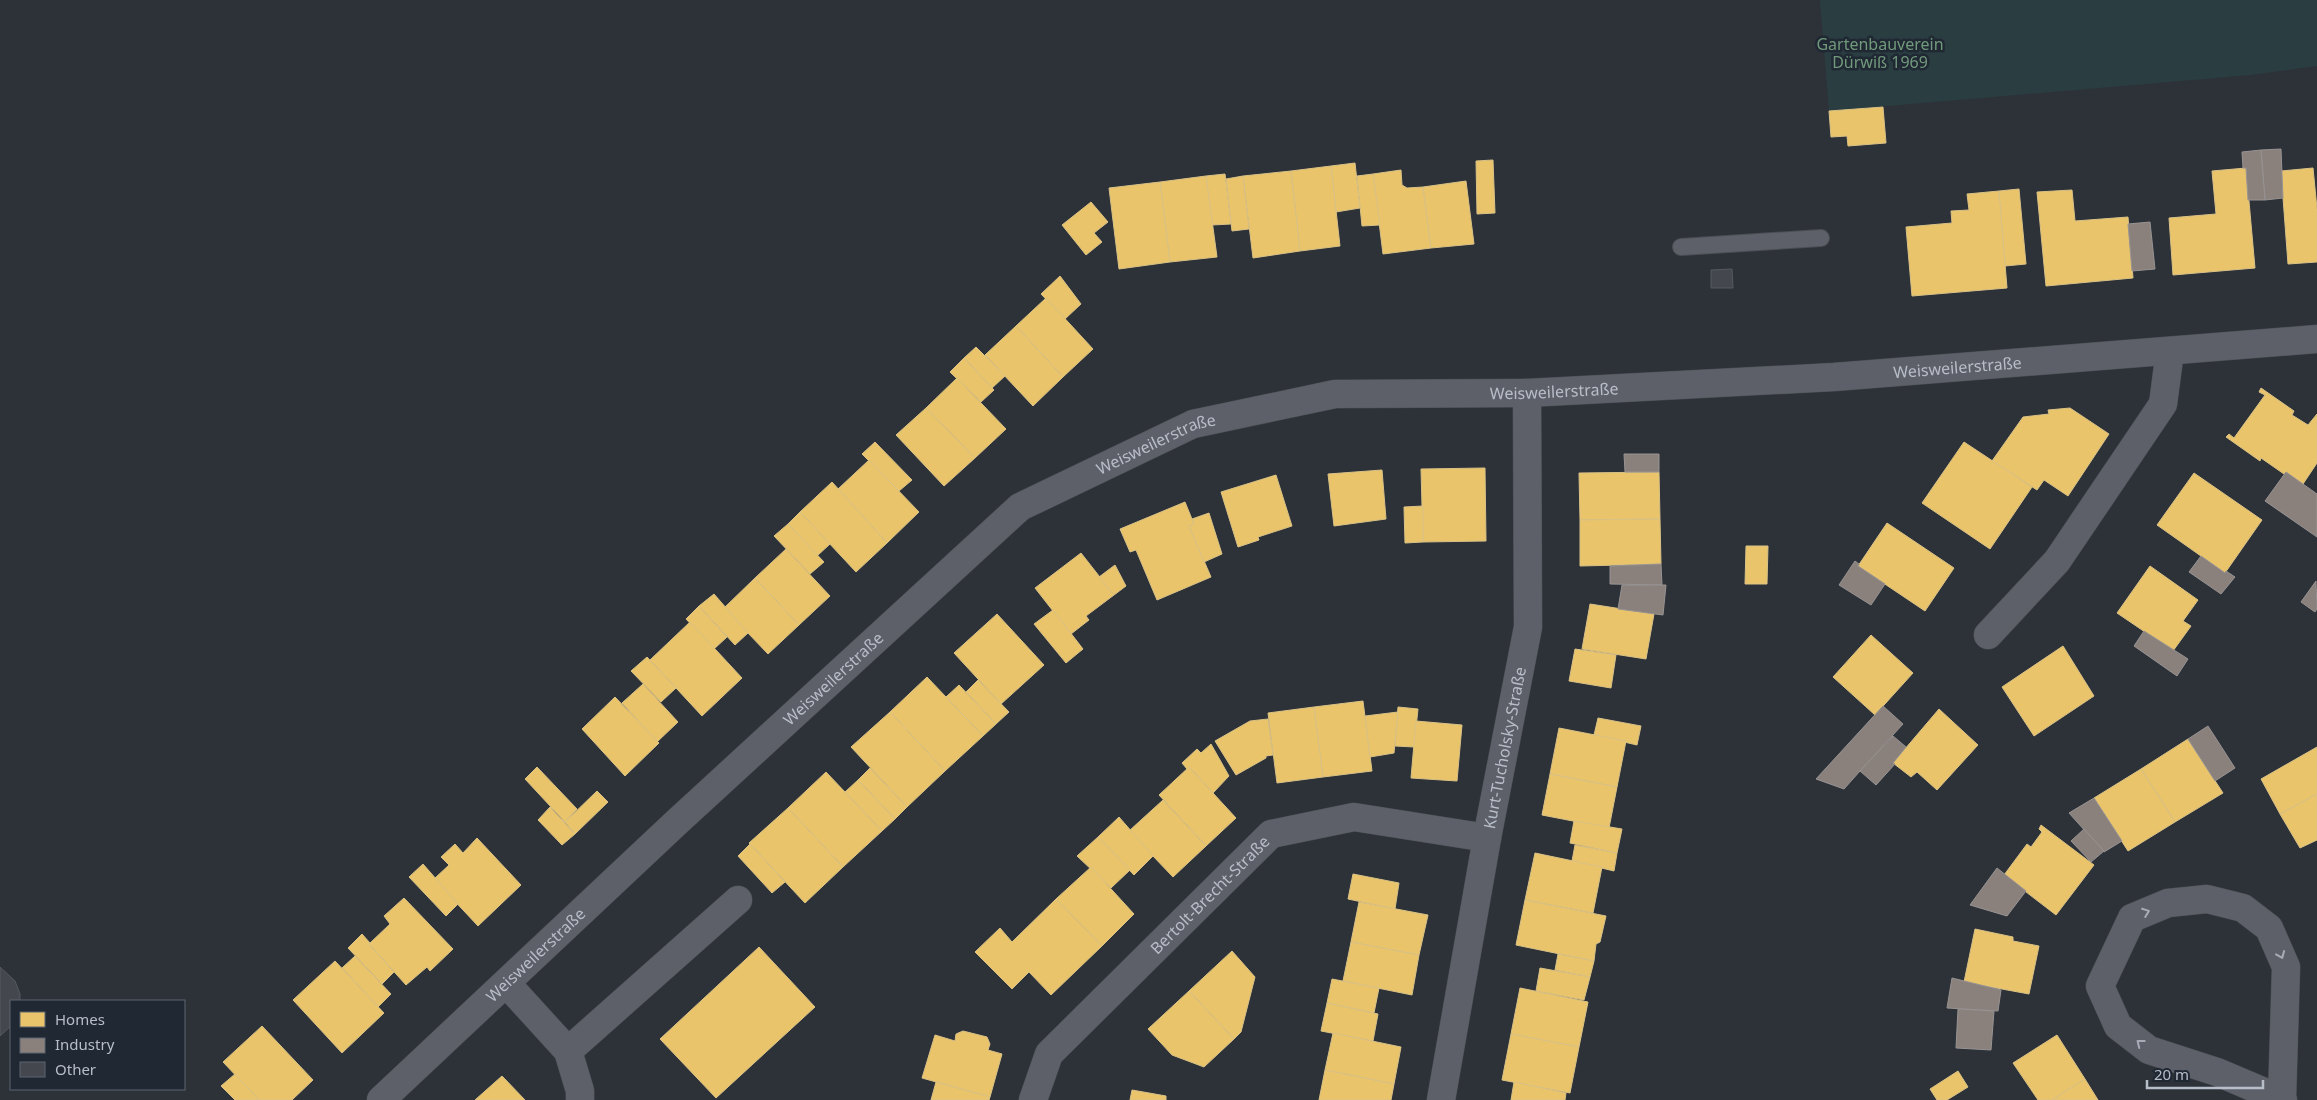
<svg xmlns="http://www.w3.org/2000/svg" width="2317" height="1100" viewBox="0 0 2317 1100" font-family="'Noto Sans',sans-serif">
<rect width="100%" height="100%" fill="#2d3239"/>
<polygon fill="#2a3d40" points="1820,0 2317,0 2317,66 2251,75 1829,111"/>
<g fill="#e9c46a" stroke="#dac286">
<polygon points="1883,107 1886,143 1848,146 1847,136 1831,137 1829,111"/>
<polygon points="1493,160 1495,213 1477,214 1476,161"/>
<polygon points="1355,163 1360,208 1336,212 1331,166"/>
<polygon points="1331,166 1340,246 1300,251 1291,171"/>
<polygon points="2246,168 2255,268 2173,275 2169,218 2216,214 2212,171"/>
<polygon points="2313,168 2317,209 2317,262 2288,264 2281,171"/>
<polygon points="1401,170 1402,185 1407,188 1423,187 1431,248 1383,254 1373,174"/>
<polygon points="1291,171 1300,251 1253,258 1243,176"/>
<polygon points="1225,174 1231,224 1212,225 1206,176"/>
<polygon points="1373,174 1380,225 1362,226 1357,176"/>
<polygon points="1206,176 1217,257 1170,262 1160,182"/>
<polygon points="1243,176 1249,229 1232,231 1226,179"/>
<polygon points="1466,181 1474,244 1431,248 1423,187"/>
<polygon points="1160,182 1170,262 1119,269 1109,188"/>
<polygon points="2019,189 2026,264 2005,266 1999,191"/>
<polygon points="2072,190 2075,221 2128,217 2133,278 2046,286 2037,192"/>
<polygon points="1999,191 2007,288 1912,296 1906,227 1952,223 1951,211 1969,210 1967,194"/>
<polygon points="1091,202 1108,222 1094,233 1102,242 1086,255 1062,225"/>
<polygon points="1060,276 1081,304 1065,319 1041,294"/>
<polygon points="1046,298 1093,349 1063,377 1016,326"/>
<polygon points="1016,326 1063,377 1033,406 985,355"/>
<polygon points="976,347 1005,376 992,388 964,358"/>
<polygon points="964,358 994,390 981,402 950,372"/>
<polygon points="957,378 1006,429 975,458 926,408"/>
<polygon points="2261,388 2294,411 2292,415 2308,425 2317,414 2317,463 2303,484 2286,472 2284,474 2261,458 2260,461 2226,437 2229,434 2234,438 2265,395 2259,392"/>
<polygon points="926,408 975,458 944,486 896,435"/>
<polygon points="2070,408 2109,434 2068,496 2044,480 2037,490 1992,461 2023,417 2049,414 2048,410"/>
<polygon points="875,442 912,480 899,491 862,454"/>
<polygon points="1964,442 2032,487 1990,549 1922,503"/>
<polygon points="869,460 919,512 887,543 838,489"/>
<polygon points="1485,468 1486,541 1423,542 1421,469"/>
<polygon points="1382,470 1386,519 1334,526 1328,474"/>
<polygon points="1659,472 1660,519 1580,520 1579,473"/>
<polygon points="2194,473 2262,520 2225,573 2157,525"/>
<polygon points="1276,475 1292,526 1258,537 1259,540 1238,547 1221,492"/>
<polygon points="832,482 887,543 856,572 800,512"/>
<polygon points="1185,502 1194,524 1189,526 1211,577 1157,600 1136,550 1130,552 1120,529"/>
<polygon points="1423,506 1423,542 1405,543 1404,507"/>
<polygon points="800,512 830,544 817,556 788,524"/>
<polygon points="1209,513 1222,554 1204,562 1189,526 1194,524 1192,519"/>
<polygon points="1660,519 1661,564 1580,566 1580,520"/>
<polygon points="1887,523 1954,568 1925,611 1858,566"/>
<polygon points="788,524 824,562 810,574 774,536"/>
<polygon points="1746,546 1768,546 1767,584 1745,584"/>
<polygon points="786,549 830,596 799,625 755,578"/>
<polygon points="1081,553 1114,595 1086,616 1089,620 1071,634 1035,588"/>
<polygon points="1115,565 1126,586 1114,595 1099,577"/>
<polygon points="2150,566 2198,600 2183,621 2191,626 2173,651 2117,613"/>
<polygon points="755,578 799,625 768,654 724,608"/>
<polygon points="714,594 748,633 735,645 699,606"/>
<polygon points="1590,604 1654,614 1646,659 1582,649"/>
<polygon points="699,606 727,637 714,649 686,619"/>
<polygon points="1053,610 1083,649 1066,663 1034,624"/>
<polygon points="997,614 1044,665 1001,704 954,653"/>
<polygon points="690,622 742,678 702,716 650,660"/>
<polygon points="1871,635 1913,673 1875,715 1833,677"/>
<polygon points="2063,646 2094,696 2034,736 2002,687"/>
<polygon points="1575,649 1616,655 1611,688 1569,681"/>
<polygon points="647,657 676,688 661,702 631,671"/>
<polygon points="927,677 983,736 945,771 890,712"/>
<polygon points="978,680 1009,712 996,724 966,692"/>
<polygon points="643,684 678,722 657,742 622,703"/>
<polygon points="959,685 996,724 983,736 946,697"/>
<polygon points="615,697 659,743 625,776 582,729"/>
<polygon points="1363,701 1372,771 1323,777 1314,707"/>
<polygon points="1314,707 1323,777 1277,783 1268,713"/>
<polygon points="1398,707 1418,709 1414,747 1395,746"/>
<polygon points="1939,709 1978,745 1937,790 1917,772 1911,777 1893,763"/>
<polygon points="890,712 945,771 907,807 851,747"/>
<polygon points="1398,712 1394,753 1370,757 1365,716"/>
<polygon points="1598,718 1641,726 1637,745 1594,735"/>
<polygon points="1268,719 1273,755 1266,756 1266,758 1236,775 1215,741 1250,721"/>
<polygon points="1416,721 1462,725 1457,781 1411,778"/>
<polygon points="1559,728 1626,741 1617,787 1550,774"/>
<polygon points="2188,739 2223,793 2175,822 2141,769"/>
<polygon points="1211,744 1229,776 1213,793 1189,767 1187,769 1182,763 1197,749 1201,753"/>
<polygon points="2317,747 2317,794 2280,814 2261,779"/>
<polygon points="537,767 577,809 565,822 525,779"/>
<polygon points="1189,767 1236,818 1206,846 1159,795"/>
<polygon points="870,768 907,807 895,819 858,780"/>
<polygon points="2141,769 2175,822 2128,851 2094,798"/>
<polygon points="826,772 882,831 843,867 788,808"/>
<polygon points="1550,774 1617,787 1609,828 1542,815"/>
<polygon points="858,780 895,819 882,831 845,792"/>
<polygon points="597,791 608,802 575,834 565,822"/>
<polygon points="2317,794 2317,840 2300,848 2280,814"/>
<polygon points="1163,800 1206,846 1173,877 1129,831"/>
<polygon points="550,807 575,834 562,845 538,820"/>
<polygon points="788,808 843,867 805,903 749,843"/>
<polygon points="1119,817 1153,856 1134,875 1098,837"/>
<polygon points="1574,821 1622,829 1617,853 1570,843"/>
<polygon points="2041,825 2094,865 2056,915 2004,875 2027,844 2031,847 2042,832 2039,829"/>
<polygon points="1098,837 1130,870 1111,888 1077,856"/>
<polygon points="477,838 521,885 478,926 434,879 449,865 441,857 455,844 463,853"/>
<polygon points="750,844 785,882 772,893 738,856"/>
<polygon points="1575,845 1617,853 1614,871 1572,861"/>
<polygon points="1535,853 1602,867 1593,913 1525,900"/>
<polygon points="423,864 458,904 446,916 409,877"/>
<polygon points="1091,867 1134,914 1102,946 1056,899"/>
<polygon points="1353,874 1399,883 1395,909 1348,899"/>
<polygon points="404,898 453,949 430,971 427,967 406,985 369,944 390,924 384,916"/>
<polygon points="1056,899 1102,946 1051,995 1029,972 1012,989 975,952 1000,928 1012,942"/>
<polygon points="1525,900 1606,916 1600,942 1596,944 1594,961 1516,945"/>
<polygon points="1359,902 1428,915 1419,955 1351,942"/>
<polygon points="1975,929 2013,937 2013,941 2039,946 2029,994 1964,982"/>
<polygon points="362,934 370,943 369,944 394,972 382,984 348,948"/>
<polygon points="1351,942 1419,955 1412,995 1343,981"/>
<polygon points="759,947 815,1007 716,1098 660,1039"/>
<polygon points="1232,951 1255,977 1241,1032 1234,1039 1189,991"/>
<polygon points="1558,954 1594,961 1590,977 1555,970"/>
<polygon points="355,956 391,994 378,1007 342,968"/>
<polygon points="335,961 384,1013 342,1053 293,1000"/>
<polygon points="1540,968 1590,977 1584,1000 1536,991"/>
<polygon points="1332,979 1379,988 1374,1013 1327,1003"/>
<polygon points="1520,988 1588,1002 1579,1047 1511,1034"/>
<polygon points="1189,991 1234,1039 1204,1067 1172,1055 1148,1029"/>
<polygon points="1327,1003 1378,1014 1373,1041 1321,1031"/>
<polygon points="262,1026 313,1080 292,1100 259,1100 223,1062"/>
<polygon points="963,1031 987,1037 990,1044 988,1050 1002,1054 990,1097 922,1078 935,1035 955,1041 956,1034"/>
<polygon points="1333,1033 1401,1047 1394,1084 1325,1070"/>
<polygon points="1511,1034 1579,1047 1570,1093 1502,1080"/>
<polygon points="2057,1035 2085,1079 2052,1100 2038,1100 2013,1063"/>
<polygon points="1325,1070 1394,1084 1391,1100 1319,1100"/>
<polygon points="1958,1071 1968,1087 1947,1100 1937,1100 1930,1089"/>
<polygon points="235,1074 259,1100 235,1100 221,1086"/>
<polygon points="502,1076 525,1100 475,1100"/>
<polygon points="2085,1079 2098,1100 2052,1100"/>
<polygon points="936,1082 990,1097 989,1100 931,1100"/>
<polygon points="1514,1082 1566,1093 1565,1100 1511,1100"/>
<polygon points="1132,1090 1166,1096 1166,1100 1130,1100"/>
</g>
<g fill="#8a817c" stroke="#989393">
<polygon points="2281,149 2283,198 2265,200 2261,150"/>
<polygon points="2261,150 2265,200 2248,200 2246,168 2243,168 2242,152"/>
<polygon points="2150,222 2155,269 2132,271 2128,224"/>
<polygon points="1624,454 1659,454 1659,472 1625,472"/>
<polygon points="2286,472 2317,494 2317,537 2265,501"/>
<polygon points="2201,556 2225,573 2226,571 2235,577 2221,594 2189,572"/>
<polygon points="1855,561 1859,564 1858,566 1885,584 1871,605 1839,585"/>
<polygon points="1661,564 1662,585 1610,584 1610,566"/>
<polygon points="2316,581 2317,609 2315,612 2301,602"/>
<polygon points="1622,585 1666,585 1663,615 1618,609"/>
<polygon points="2144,631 2188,659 2177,676 2134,646"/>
<polygon points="1883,706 1903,724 1860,771 1844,789 1816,779"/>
<polygon points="2208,726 2235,768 2215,781 2188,739"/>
<polygon points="1893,736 1906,747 1893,763 1895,764 1876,785 1860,771"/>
<polygon points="2094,798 2122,841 2104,852 2069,813"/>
<polygon points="2084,829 2104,851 2091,862 2071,841"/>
<polygon points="1997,868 2026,891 2007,916 1970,905"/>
<polygon points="1952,978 2001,990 1998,1011 1947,1008"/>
<polygon points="1958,1009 1994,1011 1991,1050 1956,1048"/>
</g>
<g fill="#44484e" stroke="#555961">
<polygon points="1732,269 1733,288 1711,288 1711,270"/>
<polygon points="0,967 15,981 20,994 20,1001 11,1001 11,1026 0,1036"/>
</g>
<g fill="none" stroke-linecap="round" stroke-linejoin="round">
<defs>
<polyline id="lane" points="1681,247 1821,238"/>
<g id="street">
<polyline points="1988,635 2057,561 2163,404 2170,351"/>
<polyline points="506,983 568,1051 580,1091 580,1100"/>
<polyline points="568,1051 738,900"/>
<polyline points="2282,1099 2286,967 2269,928 2243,908 2207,899 2168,903 2132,918 2100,986 2118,1026 2149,1050 2217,1072 2283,1100"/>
<path id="s1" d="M381,1100L678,821L1020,507L1193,424L1335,394L1527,393L1834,377L2317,339"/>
<path id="s2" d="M1033,1100L1049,1054L1271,834L1354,817L1487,838"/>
<path id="s3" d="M1441,1100L1487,838L1528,627L1527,393"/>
</g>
</defs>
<use href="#lane" stroke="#4a4e54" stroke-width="18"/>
<use href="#street" stroke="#4a4e54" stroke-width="29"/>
<use href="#lane" stroke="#5d6068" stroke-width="16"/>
<use href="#street" stroke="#5d6068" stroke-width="28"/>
</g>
<defs><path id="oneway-chevron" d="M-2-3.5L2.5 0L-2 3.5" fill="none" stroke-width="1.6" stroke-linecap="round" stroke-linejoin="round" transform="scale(1.25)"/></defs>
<g stroke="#a6abb6">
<use href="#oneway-chevron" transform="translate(2146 912) rotate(-21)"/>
<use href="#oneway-chevron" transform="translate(2281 955) rotate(67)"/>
<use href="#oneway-chevron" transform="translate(2140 1043) rotate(-142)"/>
</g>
<g text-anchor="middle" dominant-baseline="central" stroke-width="5" stroke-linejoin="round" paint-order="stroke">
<g font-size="16" fill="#71997b" stroke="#202834">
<text x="1880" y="44">Gartenbauverein<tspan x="1880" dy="18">Dürwiß 1969</tspan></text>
</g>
<g font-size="16" fill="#b8bec9" stroke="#202834">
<text stroke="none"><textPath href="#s1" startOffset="1832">Weisweilerstraße</textPath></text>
<text stroke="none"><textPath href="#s1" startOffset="1428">Weisweilerstraße</textPath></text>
<text stroke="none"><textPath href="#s1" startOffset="1022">Weisweilerstraße</textPath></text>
<text stroke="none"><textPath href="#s1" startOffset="618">Weisweilerstraße</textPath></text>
<text stroke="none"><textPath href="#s3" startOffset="358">Kurt-Tucholsky-Straße</textPath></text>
<text stroke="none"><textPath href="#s2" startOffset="275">Bertolt-Brecht-Straße</textPath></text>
<text stroke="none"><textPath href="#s1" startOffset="212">Weisweilerstraße</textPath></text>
</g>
</g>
<rect x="10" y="1000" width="175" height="90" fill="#202834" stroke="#5d6470"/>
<rect x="20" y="1012" width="25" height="15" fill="#e9c46a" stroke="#5d6470"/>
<text x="55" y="1025" font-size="15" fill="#b8bec9">Homes</text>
<rect x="20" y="1038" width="25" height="15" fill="#8a817c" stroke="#5d6470"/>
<text x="55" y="1050" font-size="15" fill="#b8bec9">Industry</text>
<rect x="20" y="1062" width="25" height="15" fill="#44484e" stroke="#5d6470"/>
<text x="55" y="1075" font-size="15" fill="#b8bec9">Other</text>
<path d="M2147 1080v8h116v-8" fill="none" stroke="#b8bec9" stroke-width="2.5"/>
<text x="2154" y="1080" font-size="15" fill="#b8bec9" stroke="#202834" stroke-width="4" paint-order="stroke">20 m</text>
</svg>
